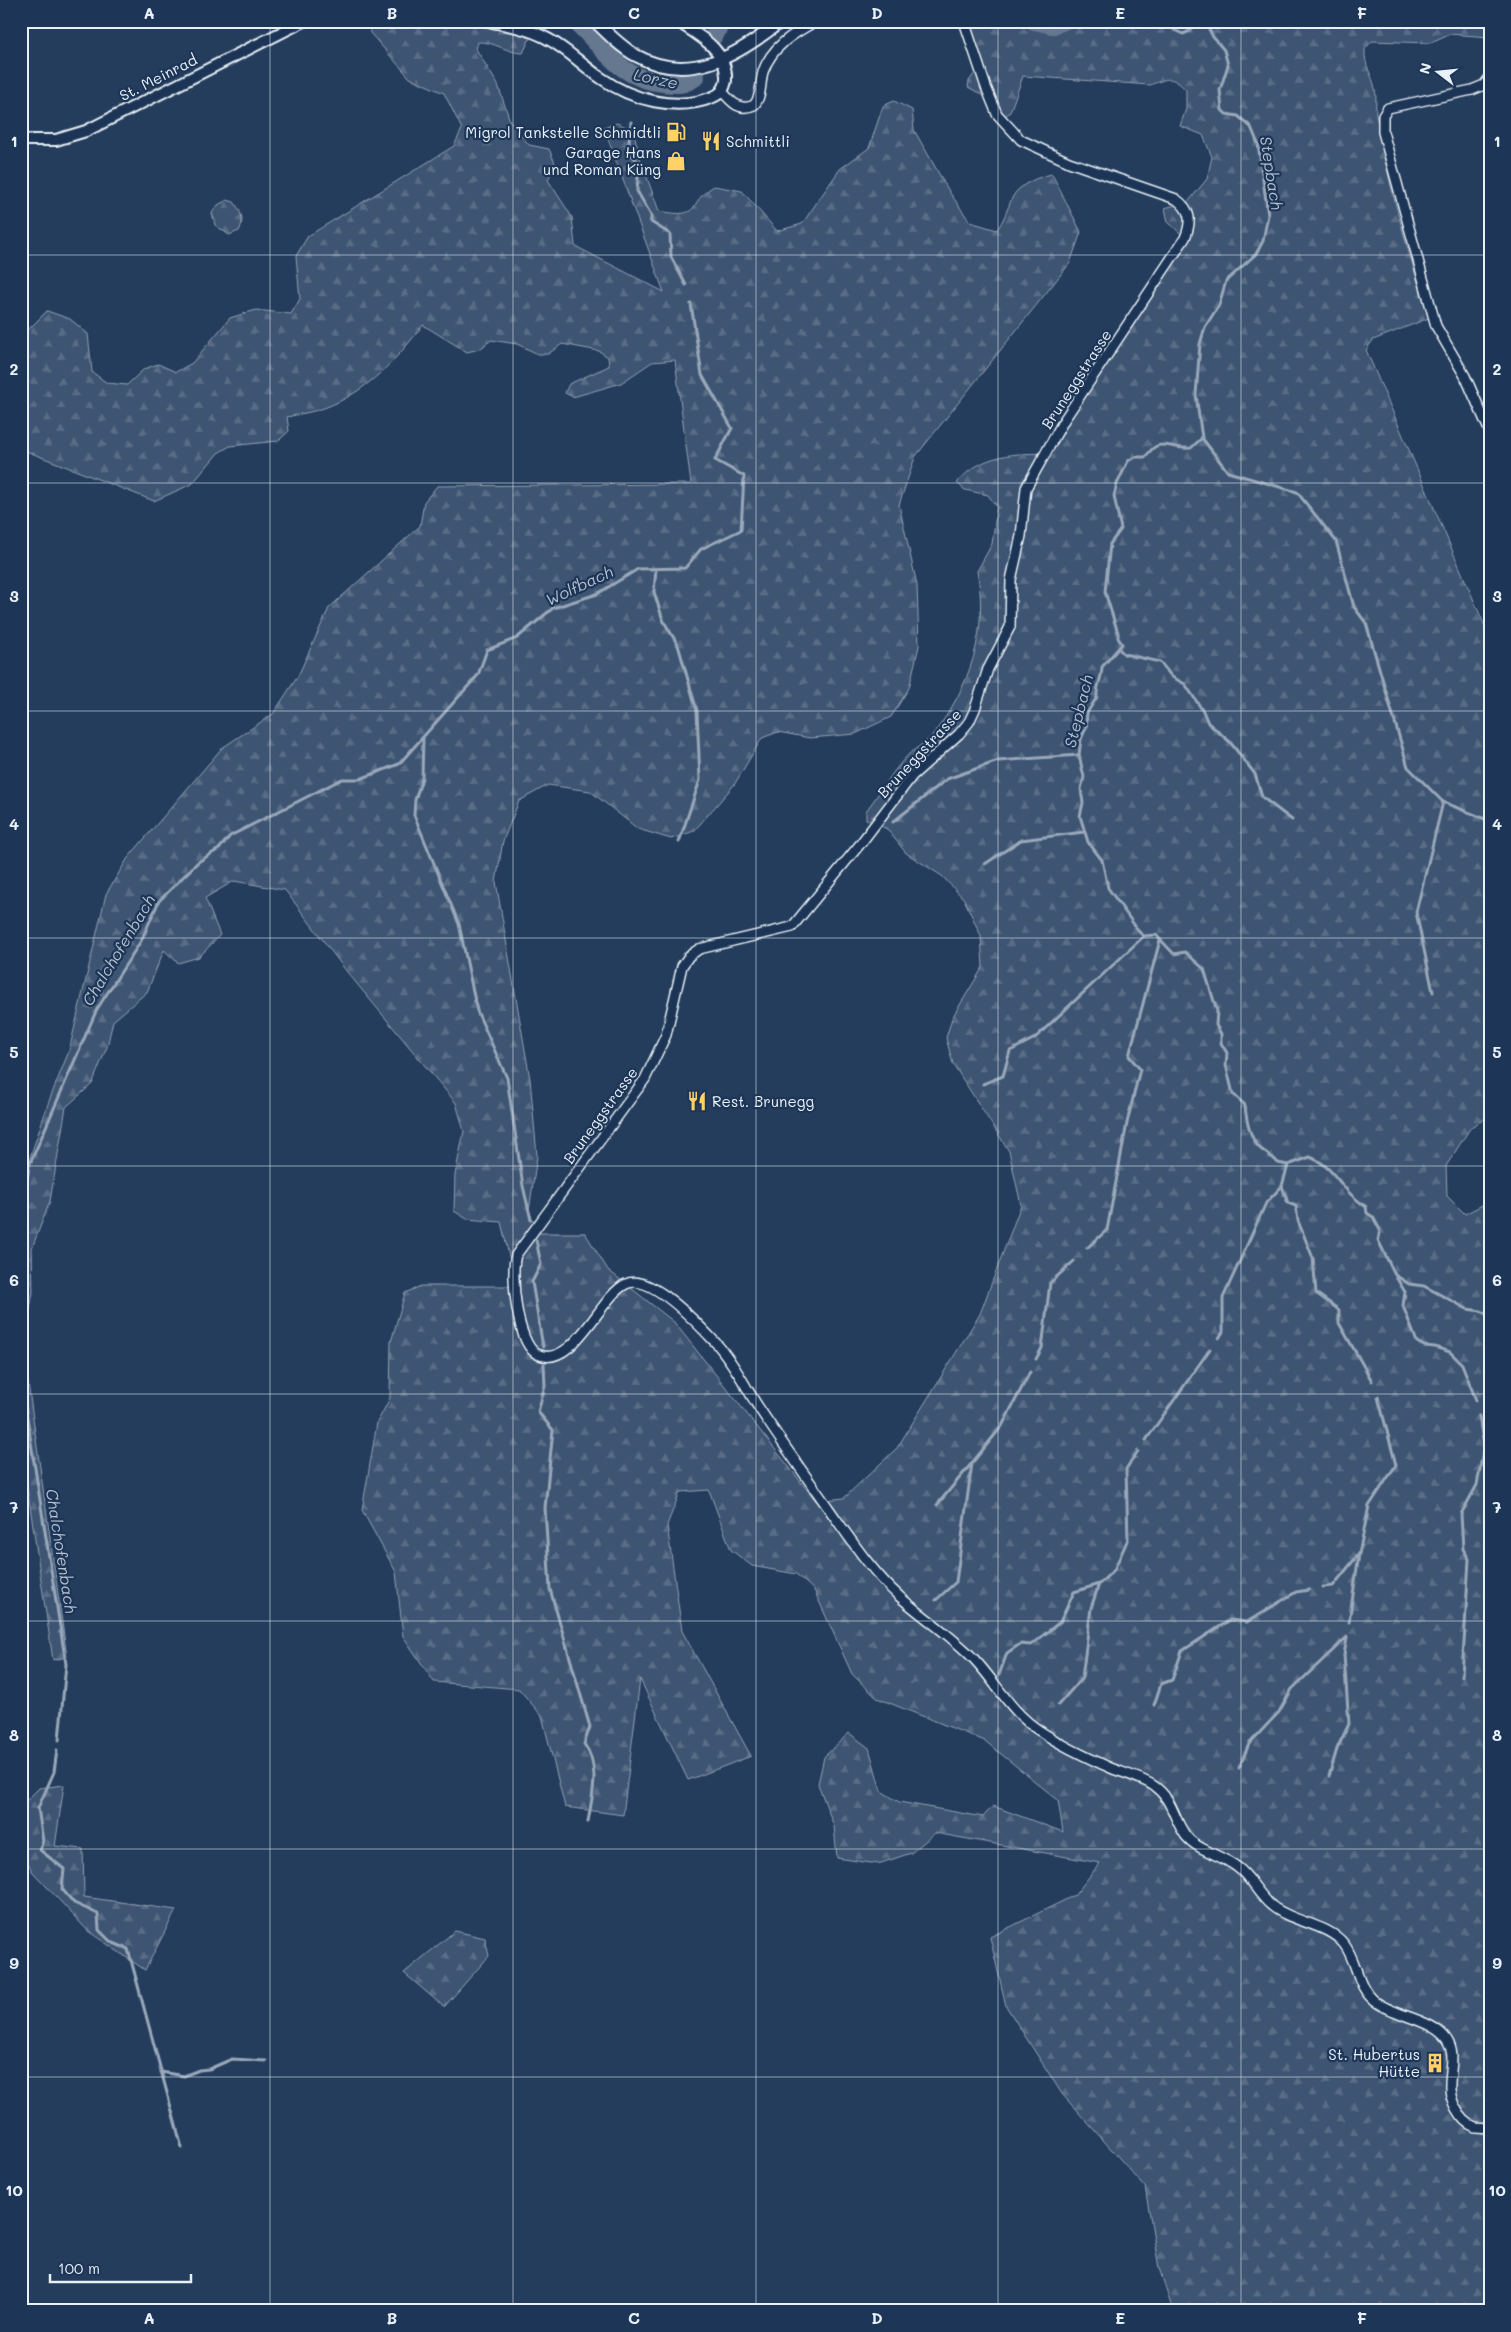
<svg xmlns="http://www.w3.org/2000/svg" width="1511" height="2332" viewBox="0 0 1511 2332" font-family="Mali,sans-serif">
<defs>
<pattern id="forest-firs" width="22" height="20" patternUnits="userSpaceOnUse" patternTransform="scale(1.25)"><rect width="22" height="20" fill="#3e5472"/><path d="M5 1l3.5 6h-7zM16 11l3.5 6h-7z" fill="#5a6d87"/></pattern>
</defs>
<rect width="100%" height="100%" fill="#253d5d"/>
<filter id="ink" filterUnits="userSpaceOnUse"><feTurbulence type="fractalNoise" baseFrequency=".02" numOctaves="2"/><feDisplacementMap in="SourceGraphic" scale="10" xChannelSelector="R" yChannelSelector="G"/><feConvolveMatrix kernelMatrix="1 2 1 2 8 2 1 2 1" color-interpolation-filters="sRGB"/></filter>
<g filter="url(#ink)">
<g fill="url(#forest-firs)" stroke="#93a2b5">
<path d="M369,21H538L523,53C507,53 494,41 478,42L476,49L498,85L510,121L529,145L549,149L555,163L548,180L572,217L575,246L664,292L604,128L617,123L633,130L641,161L659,211C705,220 685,203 714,186L742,191L777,231L802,224L840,169L869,148L883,106L894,101L912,110L914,130L950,193L970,222L997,230C1004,220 1007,210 1012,198C1019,184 1038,177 1052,174L1081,232L1070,263L915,457L899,505L917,585L919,646L909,688L891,717L855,734L810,738L778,732L762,738L734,785L694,831L671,839L638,829L590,791L548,785L519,801L503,841L496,882L530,1079L537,1156L529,1211L539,1233H585L608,1270L674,1322L816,1501L844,1498L897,1448L980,1314L1021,1205L1009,1151L953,1064L946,1038L952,1018L983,967L981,936L964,899L942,876L906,853L887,829L866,819V811C880,793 893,770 909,754C917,747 927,742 933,734C970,688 989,630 977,571L992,544L997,507L988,495L965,490L957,483C980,454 1017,452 1051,454L1077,404L1188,240L1168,222L1165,208L1189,201L1207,179L1212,157L1203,135L1180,126L1186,109V90C1172,75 1168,78 1150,85L1023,76L1010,112L1004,117L993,101L968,87L969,81L981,65L970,28L977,21H1490V37L1449,34L1429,43L1372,41L1365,49C1364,67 1372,73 1375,89C1377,97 1375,107 1376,115C1388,184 1408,252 1429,318L1373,340L1366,350L1490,638V938L1486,943L1490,952V1116L1471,1127L1446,1166L1447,1196L1465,1214L1490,1201V2311H1173L1159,2268L1145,2187L1062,2094L1006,2006L990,1937L1075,1895L1100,1863L935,1833L911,1853L878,1864L837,1858L834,1826L818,1784L824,1757L849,1733L869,1748L881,1791L899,1802L983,1817L993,1806L1063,1832L1058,1800L985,1741L877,1698L852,1674L814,1590L796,1574L752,1566L731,1550L709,1490L680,1492L667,1525L682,1631L751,1756L688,1780L640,1679L623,1815L565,1807L542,1716L519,1689L434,1682L403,1636L396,1572L362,1510L377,1423L390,1398L391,1342L405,1293L421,1286H516L501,1222L467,1219L454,1211L455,1175L464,1131L456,1103L347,972L285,890L234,881L205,898L220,935L199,957L178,963L164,950L147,992L113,1021L107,1047L92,1084L66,1107L50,1201L32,1248L33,1292L23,1348L67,1657L53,1660L21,1446V1184L49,1101L69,1051L106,894L128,858L222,748L273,714L298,676L329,608L420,526L424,502L437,486L691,484L675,360L652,362L621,383L573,397L565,393L569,384L609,366L608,357L599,351L562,344L548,354H538L517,344L491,340L480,349L467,352L423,325C397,359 366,393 324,408C313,412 299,414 287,417L289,431L278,441L230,446L218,453L192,484L154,501L21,449V328L28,330L47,311L70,319L88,334L92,372L107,383L127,385L144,369L158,364L176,372L192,363L230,318L256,310L291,314L300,299L296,256L308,236L454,146L462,129L444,93L410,78L370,33Z"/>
<path d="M227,200L234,202C241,212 245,219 239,231L229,235L215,225L212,213L218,205Z"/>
<polygon points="64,1785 55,1846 83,1849 84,1897 176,1910 145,1970 88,1931 32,1871 21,1848 21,1806 39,1788"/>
<polygon points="455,1931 485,1938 489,1956 444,2007 404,1973"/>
</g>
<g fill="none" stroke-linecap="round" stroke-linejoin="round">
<g stroke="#99a8ba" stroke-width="3">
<polyline points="1168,21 1174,30 1183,34 1190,31 1194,21"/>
<path d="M1205,21L1213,37L1224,50L1228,65L1220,90L1222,110L1226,114L1238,116L1251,127L1258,144L1268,215L1263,241L1256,254L1226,281L1219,305L1205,327L1200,344L1196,395L1202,438L1191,448C1169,450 1159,435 1146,457H1135L1128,461L1117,484L1114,496L1121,529L1110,544L1105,592L1118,633V638L1122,644L1102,667C1102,679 1096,686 1097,697L1087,713L1086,728L1081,739L1079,755L1084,777L1081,789L1083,803L1080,816L1088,842L1102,860L1108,888L1140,933L1144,936L1156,935L1174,954L1185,952L1204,969L1217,1011L1216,1025L1221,1034V1043L1227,1053L1226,1065L1233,1094L1245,1105C1246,1118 1249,1134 1257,1145C1262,1152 1272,1155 1278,1163L1288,1165L1310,1157C1328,1164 1334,1176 1346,1189C1350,1195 1361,1203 1366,1207L1367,1213L1373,1217L1380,1230L1378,1240L1395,1275L1409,1284L1424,1286L1467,1309L1481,1311L1490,1316"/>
<polyline points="631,122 628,151 639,163 637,191 651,215 651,222 670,234 671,257 686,285"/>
<polyline points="1202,438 1228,472 1297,492 1336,541 1354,607 1366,623 1408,767 1443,802 1490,821"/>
<polyline points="656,569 654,592 663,620 678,645 697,711 700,780 679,842"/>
<polyline points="1120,650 1124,654 1160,662 1172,677 1185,684 1203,711 1208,723 1230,742 1255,774 1262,797 1292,820"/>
<polyline points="423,738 422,778 415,800 414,815 459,924 477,1011 507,1078 523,1186 531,1220"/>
<polyline points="893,822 947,779 998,761 1079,755"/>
<polyline points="985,864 1021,840 1084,832"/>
<polyline points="1433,992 1416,912 1443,802"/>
<polyline points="983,1084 1003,1076 1010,1051 1035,1038 1144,936"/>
<polyline points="1282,1186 1288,1203 1296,1206 1298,1221 1313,1258 1316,1293 1339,1310 1339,1323 1372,1381"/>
<polyline points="21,1223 29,1166 97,1009 141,941 159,901 198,862 219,849 230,836 342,779 360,779 399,764 478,675 487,650 517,638 553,608 597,594 638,569 685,568 701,549 741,530 744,476 715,460 732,428 702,375 691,304"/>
<polyline points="536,1240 541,1264 532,1282 543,1347"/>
<polyline points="1087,1248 1107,1230 1127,1123 1140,1069 1129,1056 1160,940"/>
<polyline points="21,1263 25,1265 28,1291 21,1344"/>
<polyline points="1396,1277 1405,1292 1403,1306 1417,1342 1424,1346 1435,1347 1450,1352 1462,1364 1476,1400"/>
<polyline points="1219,1338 1223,1332 1223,1298 1266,1203 1282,1186 1288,1165"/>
<polyline points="1036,1359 1042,1348 1050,1283 1074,1261"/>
<path d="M544,1364L545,1386L538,1412L553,1430L545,1508L550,1589L590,1727L584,1744C601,1767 592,1796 588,1822"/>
<polyline points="21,1366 25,1405 66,1664 59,1740"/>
<polyline points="1479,1416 1484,1446 1490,1450"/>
<polyline points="1146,1440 1210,1349"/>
<polyline points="937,1505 972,1463"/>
<polyline points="1323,1587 1333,1586 1358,1555"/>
<polyline points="936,1600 956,1582 972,1463 1002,1426 1030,1372"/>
<polyline points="1349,1622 1359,1554 1369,1506 1396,1465 1378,1397"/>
<polyline points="999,1675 1007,1653 1020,1644 1031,1645 1060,1622 1074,1592 1099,1584"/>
<polyline points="1462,1676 1469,1559 1463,1549 1461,1514 1477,1485 1484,1446"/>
<polyline points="1058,1705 1082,1678 1091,1608 1099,1584 1114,1570 1128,1539 1126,1469 1138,1451"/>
<polyline points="1154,1705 1161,1684 1172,1680 1182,1651 1230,1620 1247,1622 1296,1592 1309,1590"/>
<polyline points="57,1750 54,1772 38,1808 43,1841 40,1850 64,1869 62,1889 74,1903 98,1914 99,1930 111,1942 128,1949 182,2148"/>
<polyline points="1239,1768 1249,1744 1279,1712 1292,1689 1347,1637"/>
<polyline points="1329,1776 1337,1749 1349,1724 1344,1655 1347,1638"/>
<polyline points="161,2072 184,2076 199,2070 209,2069 232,2059 266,2061"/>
</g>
<g stroke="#657890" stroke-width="18">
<path d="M575,21C604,48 620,79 663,83C677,85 684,85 696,77"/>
<polyline points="1034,21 1053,25 1064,21"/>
<polyline points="713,37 723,21"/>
</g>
<defs>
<g id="minor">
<path d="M964,21L986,87L997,114L1021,140L1069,162L1176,199C1191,210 1192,221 1185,238L1064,420L1026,488L1021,536L1011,580L1010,627L988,669L975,709L969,722L959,734L912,776L861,843L792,927L699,949L689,956L682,966L666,1035L645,1079L516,1255C510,1274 517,1344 537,1354C573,1371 600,1296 626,1284C650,1272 699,1325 715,1342C732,1360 744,1384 757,1405C780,1440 805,1475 829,1509C851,1540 872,1572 900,1597C924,1618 952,1636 974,1659C996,1682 1012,1714 1040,1731C1062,1746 1088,1758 1113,1769C1127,1774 1142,1778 1154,1786C1173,1799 1173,1819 1186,1836C1198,1851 1222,1855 1237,1867C1251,1877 1258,1895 1272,1906C1291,1922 1329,1924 1344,1944C1358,1962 1356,1987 1376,2002C1395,2016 1435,2020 1447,2040C1456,2054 1450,2069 1450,2084C1449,2099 1459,2121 1475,2127C1477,2127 1488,2128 1490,2128"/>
<polyline points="1490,77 1484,85 1472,90 1388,108 1383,116 1383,132 1436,326 1465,376 1490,432"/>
<path d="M722,91C731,102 740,112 754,105C762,97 760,82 763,72C771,47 794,33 816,21"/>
</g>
<g id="tertiary">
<path d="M487,21C507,25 528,28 546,38C566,48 582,65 601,78C632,100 676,112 713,97C721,94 725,88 726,80C728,50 698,35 677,21"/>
<polyline points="21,140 56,140 86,131 304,21"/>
</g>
<path id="secondary" d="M595,21C607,33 622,48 637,56C690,85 740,54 781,21"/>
</defs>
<use href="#minor" stroke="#e8f1f8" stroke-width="12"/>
<use href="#tertiary" stroke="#e8f1f8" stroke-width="14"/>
<use href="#secondary" stroke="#e8f1f8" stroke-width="15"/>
<use href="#minor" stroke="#1d3557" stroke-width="9"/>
<use href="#tertiary" stroke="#1d3557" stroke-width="10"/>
<use href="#secondary" stroke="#1d3557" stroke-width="11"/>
</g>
</g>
<path fill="none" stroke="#e8f1f8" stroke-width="1" stroke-opacity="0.55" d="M270,21V2311M513,21V2311M756,21V2311M998,21V2311M1241,21V2311M21,255H1490M21,483H1490M21,711H1490M21,938H1490M21,1166H1490M21,1394H1490M21,1621H1490M21,1849H1490M21,2077H1490"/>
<defs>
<symbol id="fuel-bare" viewBox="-9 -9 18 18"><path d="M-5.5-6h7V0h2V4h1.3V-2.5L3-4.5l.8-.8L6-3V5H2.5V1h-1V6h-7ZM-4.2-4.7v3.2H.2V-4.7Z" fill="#ffd166" stroke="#1d3557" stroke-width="2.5" paint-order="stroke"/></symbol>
<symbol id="restaurant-bare" viewBox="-9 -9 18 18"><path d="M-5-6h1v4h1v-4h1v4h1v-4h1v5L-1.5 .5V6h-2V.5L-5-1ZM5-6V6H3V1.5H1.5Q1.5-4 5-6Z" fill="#ffd166" stroke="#1d3557" stroke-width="2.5" paint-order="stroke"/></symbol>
<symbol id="shop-bare" viewBox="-9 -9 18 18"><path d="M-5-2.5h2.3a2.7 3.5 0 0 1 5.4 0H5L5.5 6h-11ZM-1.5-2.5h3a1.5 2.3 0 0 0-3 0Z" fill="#ffd166" stroke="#1d3557" stroke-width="2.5" paint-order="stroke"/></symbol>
<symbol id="building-bare" viewBox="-9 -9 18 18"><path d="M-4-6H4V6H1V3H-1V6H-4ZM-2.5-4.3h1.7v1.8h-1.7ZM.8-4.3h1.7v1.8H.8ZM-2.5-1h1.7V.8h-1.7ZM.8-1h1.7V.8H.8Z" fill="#ffd166" stroke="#1d3557" stroke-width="2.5" paint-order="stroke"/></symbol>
</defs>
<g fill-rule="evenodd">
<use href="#fuel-bare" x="662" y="118" width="28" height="28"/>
<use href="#restaurant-bare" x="697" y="127" width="28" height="28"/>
<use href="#shop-bare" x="662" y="147" width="28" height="28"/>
<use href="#restaurant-bare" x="683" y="1087" width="28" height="28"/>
<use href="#building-bare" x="1421" y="2049" width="28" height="28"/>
</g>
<g text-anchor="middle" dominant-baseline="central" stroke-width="4.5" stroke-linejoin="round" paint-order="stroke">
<g font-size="15" fill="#e8f1f8" stroke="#1d3557">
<text transform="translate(158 77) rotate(-27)">St. Meinrad</text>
<text transform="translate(1076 379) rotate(-57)">Bruneggstrasse</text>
<text transform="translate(919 753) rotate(-47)">Bruneggstrasse</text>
<text transform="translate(600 1115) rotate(-54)">Bruneggstrasse</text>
</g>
<g font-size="15" fill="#e8f1f8" stroke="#1d3557" text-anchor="end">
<text x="661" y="132">Migrol Tankstelle Schmidtli</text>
<text x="726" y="141" text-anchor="start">Schmittli</text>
<text x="661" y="152">Garage Hans<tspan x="661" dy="17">und Roman Küng</tspan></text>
<text x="712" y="1101" text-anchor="start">Rest. Brunegg</text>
<text x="1420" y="2054">St. Hubertus<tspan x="1420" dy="17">Hütte</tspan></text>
</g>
<g font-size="16" font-style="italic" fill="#b4c1ce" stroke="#1d3557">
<text transform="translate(656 78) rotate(12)">Lorze</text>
<text transform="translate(1272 173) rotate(81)">Stepbach</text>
<text transform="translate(579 585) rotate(-25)">Wolfbach</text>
<text transform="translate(1078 711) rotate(-76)">Stepbach</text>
<text transform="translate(118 950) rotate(-59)">Chalchofenbach</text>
<text transform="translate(62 1551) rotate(81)">Chalchofenbach</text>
</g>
</g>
<rect width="1511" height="2332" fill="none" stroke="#1d3557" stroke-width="55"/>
<g transform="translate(1438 72) rotate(286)" stroke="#1d3557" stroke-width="4" paint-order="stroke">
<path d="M0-4L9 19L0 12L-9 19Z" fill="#e8f1f8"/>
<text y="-8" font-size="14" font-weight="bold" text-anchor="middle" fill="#e8f1f8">N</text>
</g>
<path d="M50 2274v8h141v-8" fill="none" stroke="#e8f1f8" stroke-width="2.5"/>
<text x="58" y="2274" font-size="15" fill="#e8f1f8" stroke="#1d3557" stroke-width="4" paint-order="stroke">100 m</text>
<rect x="28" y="28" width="1456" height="2276" fill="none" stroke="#e8f1f8" stroke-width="2"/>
<g font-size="16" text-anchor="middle" font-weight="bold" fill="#e8f1f8">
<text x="149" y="19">A</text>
<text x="392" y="19">B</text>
<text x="634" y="19">C</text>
<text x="877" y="19">D</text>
<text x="1120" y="19">E</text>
<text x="1362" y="19">F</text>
<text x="14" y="147">1</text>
<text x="1497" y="147">1</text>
<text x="14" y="375">2</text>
<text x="1497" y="375">2</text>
<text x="14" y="602">3</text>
<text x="1497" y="602">3</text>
<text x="14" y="830">4</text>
<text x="1497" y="830">4</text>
<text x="14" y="1058">5</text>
<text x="1497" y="1058">5</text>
<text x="14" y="1286">6</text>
<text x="1497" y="1286">6</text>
<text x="14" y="1513">7</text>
<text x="1497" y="1513">7</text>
<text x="14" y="1741">8</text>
<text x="1497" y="1741">8</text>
<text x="14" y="1969">9</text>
<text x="1497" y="1969">9</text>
<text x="14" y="2196">10</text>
<text x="1497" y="2196">10</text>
<text x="149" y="2324">A</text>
<text x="392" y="2324">B</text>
<text x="634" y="2324">C</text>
<text x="877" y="2324">D</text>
<text x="1120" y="2324">E</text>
<text x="1362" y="2324">F</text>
</g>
</svg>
